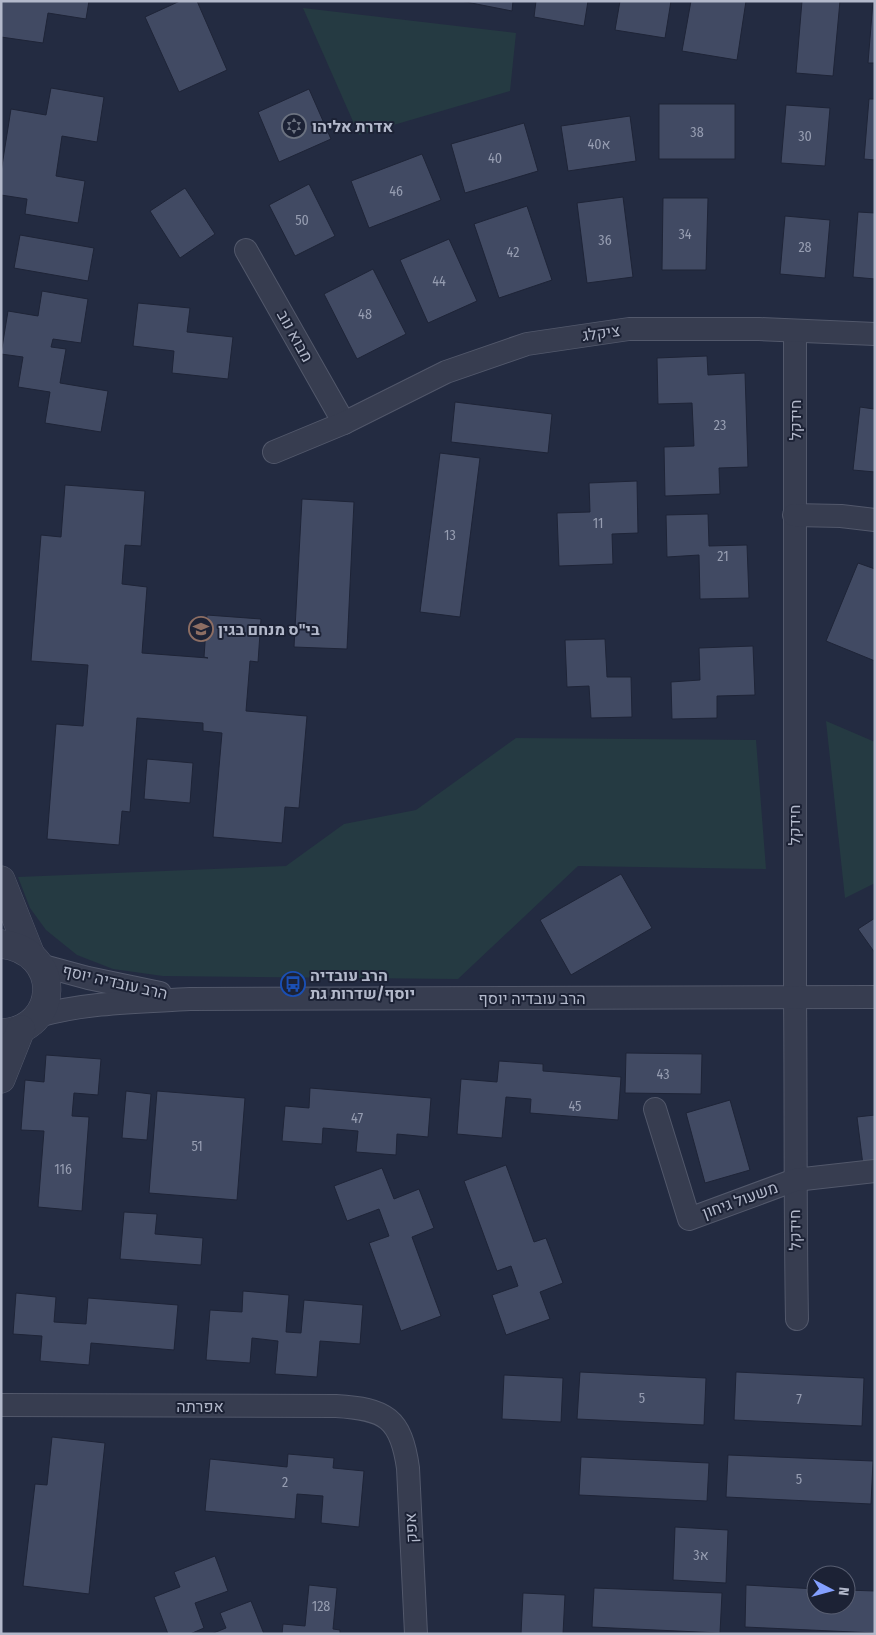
<svg xmlns="http://www.w3.org/2000/svg" width="876" height="1635" viewBox="0 0 876 1635" font-family="'Fira Sans Condensed',Heebo,sans-serif">
<rect width="100%" height="100%" fill="#232b41"/>
<g fill="#253a42">
<polygon points="303,8 516,33 510,91 359,135"/>
<polygon points="826,721 875,742 875,883 845,898"/>
<polygon points="516,738 756,740 766,869 578,866 458,979 163,976 113,969 77,955 46,930 30,908 18,877 286,866 344,824 416,810"/>
</g>
<g fill="#414a63" stroke="#1e2437">
<polygon points="1,1 89,1 86,19 48,13 43,43 1,37"/>
<polygon points="180,1 197,1 227,70 179,92 145,17"/>
<polygon points="461,1 513,1 512,11"/>
<polygon points="536,1 588,1 584,26 534,17"/>
<polygon points="620,1 671,1 665,38 615,30"/>
<polygon points="691,1 746,1 737,60 682,51"/>
<polygon points="802,1 840,1 833,76 796,73"/>
<polygon points="873,1 875,1 875,63 868,63"/>
<polygon points="51,88 104,97 97,142 62,136 56,176 85,181 78,223 25,214 27,199 1,195 1,172 11,109 46,115"/>
<polygon points="309,89 331,139 279,162 258,112"/>
<polygon points="869,99 875,99 875,160 864,159"/>
<rect x="659" y="104" width="76" height="55"/>
<polygon points="786,105 830,108 825,166 781,163"/>
<polygon points="630,116 636,161 568,171 561,126"/>
<polygon points="524,123 538,171 465,193 451,144"/>
<polygon points="422,154 441,200 369,228 351,181"/>
<polygon points="309,184 335,236 295,256 269,205"/>
<polygon points="185,188 215,234 180,258 150,211"/>
<polygon points="623,197 633,277 587,283 577,203"/>
<polygon points="663,198 708,198 706,270 662,270"/>
<polygon points="527,206 552,280 499,298 474,224"/>
<polygon points="858,212 875,213 875,279 853,277"/>
<polygon points="785,216 830,220 825,278 780,274"/>
<polygon points="20,235 94,248 88,281 14,268"/>
<polygon points="449,239 477,301 428,323 400,260"/>
<polygon points="373,269 406,334 357,359 324,294"/>
<polygon points="42,291 88,299 81,343 53,339 51,347 66,349 60,383 108,391 101,432 45,423 50,392 18,387 23,357 1,354 8,311 38,316"/>
<polygon points="138,303 190,308 187,332 233,337 228,379 172,373 174,351 133,346"/>
<polygon points="707,356 708,375 745,373 748,467 719,468 720,494 665,496 664,447 694,446 692,403 658,404 657,358"/>
<polygon points="455,402 552,414 548,453 451,442"/>
<polygon points="875,403 875,472 853,470 860,407 874,409"/>
<polygon points="440,453 480,458 460,617 420,612"/>
<polygon points="637,481 638,533 612,534 613,564 559,566 557,513 590,512 589,483"/>
<polygon points="65,485 145,491 141,546 125,545 122,584 147,587 142,653 208,658 204,657 207,615 261,619 258,662 250,661 246,711 307,716 299,808 285,807 282,843 213,837 222,733 203,731 203,723 137,718 130,812 122,811 119,845 47,839 56,724 83,726 88,665 31,661 41,535 61,537"/>
<polygon points="302,499 354,502 347,649 294,647"/>
<polygon points="708,514 709,546 747,545 749,598 700,599 699,555 667,557 666,515"/>
<polygon points="858,563 875,569 875,661 826,641"/>
<polygon points="605,639 607,677 631,677 632,717 591,718 589,686 567,687 565,640"/>
<polygon points="753,646 755,695 717,696 717,718 672,719 671,682 700,680 699,648"/>
<polygon points="147,759 193,763 190,803 144,799"/>
<polygon points="621,874 652,928 571,975 540,920"/>
<polygon points="875,918 875,953 858,929"/>
<polygon points="626,1053 702,1054 701,1094 625,1093"/>
<polygon points="46,1055 101,1059 98,1095 74,1093 72,1116 89,1117 82,1211 38,1207 44,1131 21,1130 25,1080 44,1082"/>
<polygon points="499,1061 543,1064 543,1071 621,1077 618,1120 530,1113 531,1099 506,1097 502,1138 457,1134 461,1079 497,1082"/>
<polygon points="310,1088 431,1098 428,1137 397,1134 396,1155 356,1152 358,1131 323,1128 322,1144 282,1141 285,1106 309,1108"/>
<polygon points="126,1091 151,1094 147,1140 122,1138"/>
<polygon points="157,1091 245,1098 237,1200 149,1193"/>
<polygon points="730,1100 750,1170 705,1183 686,1113"/>
<polygon points="875,1115 875,1164 863,1165 857,1117"/>
<polygon points="506,1165 534,1242 546,1238 563,1283 540,1292 550,1319 506,1335 492,1295 518,1286 511,1266 497,1271 464,1181"/>
<polygon points="382,1168 394,1199 419,1189 434,1228 412,1237 441,1316 401,1331 369,1243 389,1236 379,1209 347,1221 334,1186"/>
<polygon points="124,1212 157,1214 155,1234 203,1238 201,1265 120,1259"/>
<polygon points="243,1291 289,1295 286,1332 301,1333 304,1300 363,1305 360,1344 320,1341 317,1377 275,1374 278,1341 252,1338 250,1363 206,1360 210,1310 242,1312"/>
<polygon points="16,1293 56,1297 54,1322 86,1324 88,1298 178,1305 174,1350 91,1343 89,1365 40,1361 42,1336 13,1334"/>
<polygon points="580,1372 706,1378 704,1425 577,1419"/>
<polygon points="736,1372 864,1378 862,1426 734,1420"/>
<polygon points="504,1375 563,1378 561,1422 502,1419"/>
<polygon points="52,1437 105,1443 89,1594 23,1586 35,1484 47,1485"/>
<polygon points="288,1454 334,1458 333,1468 364,1471 359,1527 321,1523 323,1496 297,1494 295,1519 205,1511 210,1459 287,1467"/>
<polygon points="728,1455 873,1461 871,1504 726,1497"/>
<polygon points="581,1457 709,1463 707,1501 579,1495"/>
<polygon points="675,1527 728,1530 726,1583 673,1580"/>
<polygon points="215,1556 228,1591 195,1603 204,1628 190,1634 168,1634 154,1597 180,1587 174,1572"/>
<polygon points="309,1585 337,1588 333,1629 340,1630 340,1634 282,1634 283,1624 305,1626"/>
<polygon points="746,1585 816,1589 816,1605 846,1605 846,1590 875,1591 875,1633 745,1627"/>
<polygon points="594,1588 722,1593 720,1633 592,1627"/>
<polygon points="523,1593 565,1595 563,1634 521,1634"/>
<polygon points="251,1601 264,1634 211,1634 226,1628 220,1613"/>
</g>
<g fill="none" stroke-linecap="round" stroke-linejoin="round">
<defs>
<g id="minor">
<polyline points="246,250 344,423"/>
<path d="M795,331C795,553 793,775 795,996C796,1104 795,1212 797,1319"/>
<polyline points="274,452 344,423 446,372 527,344 629,329 759,329 875,334"/>
<polyline points="794,515 841,516 875,520"/>
<polyline points="40,965 88,978 160,993"/>
<path d="M38,1016C88,1002 139,1002 190,999L875,997"/>
<polyline points="655,1109 689,1219 795,1180 875,1171"/>
<path d="M1,1405L336,1406C386,1409 401,1418 408,1468L416,1634"/>
</g>
<g id="tertiary">
<polyline points="1,880 30,953"/>
<path d="M1,944C64,951 60,1031 1,1033"/>
<polyline points="1,1079 21,1029"/>
</g>
</defs>
<use href="#minor" stroke="#52586b" stroke-width="24"/>
<use href="#tertiary" stroke="#52586b" stroke-width="29"/>
<use href="#minor" stroke="#373d50" stroke-width="22"/>
<use href="#tertiary" stroke="#373d50" stroke-width="28"/>
</g>
<defs>
<symbol id="synagogue-ring" viewBox="-11 -11 22 22"><circle r="9.5" fill="#1c2235" stroke="#6b7280" stroke-width="1.5"/><path d="M0-6.5L5.6 3.2H-5.6ZM0 6.5L5.6-3.2H-5.6Z" fill="#6b7280"/></symbol>
<symbol id="school-ring" viewBox="-11 -11 22 22"><circle r="9.5" fill="#1c2235" stroke="#8d6e63" stroke-width="1.5"/><path d="M0-5L7-2L0 1L-7-2ZM-4 1L0 2.5L4 1V4Q0 6-4 4Z" fill="#8d6e63"/></symbol>
<symbol id="bus-ring" viewBox="-11 -11 22 22"><circle r="9.5" fill="#1c2235" stroke="#1a4fb4" stroke-width="1.5"/><path d="M-5-6H5V4H4V6H2V4H-2V6H-4V4H-5ZM-3.5-4V0h7V-4ZM-3.5 1.2v1.5H-2V1.2ZM2 1.2v1.5H3.5V1.2Z" fill="#1a4fb4"/></symbol>
</defs>
<g fill-rule="evenodd">
<use href="#synagogue-ring" x="280" y="112" width="28" height="28"/>
<use href="#school-ring" x="187" y="615" width="28" height="28"/>
<use href="#bus-ring" x="279" y="970" width="28" height="28"/>
</g>
<g text-anchor="middle" dominant-baseline="central" stroke-width="4" stroke-linejoin="round" paint-order="stroke">
<g font-size="14" fill="#969db1">
<text x="697" y="132">38</text>
<text x="805" y="136">30</text>
<text x="599" y="144">40א</text>
<text x="495" y="158">40</text>
<text x="396" y="191">46</text>
<text x="302" y="220">50</text>
<text x="685" y="234">34</text>
<text x="605" y="240">36</text>
<text x="805" y="247">28</text>
<text x="513" y="252">42</text>
<text x="439" y="281">44</text>
<text x="365" y="314">48</text>
<text x="720" y="425">23</text>
<text x="598" y="523">11</text>
<text x="450" y="535">13</text>
<text x="723" y="556">21</text>
<text x="663" y="1074">43</text>
<text x="575" y="1106">45</text>
<text x="357" y="1118">47</text>
<text x="197" y="1146">51</text>
<text x="63" y="1169">116</text>
<text x="642" y="1398">5</text>
<text x="799" y="1399">7</text>
<text x="799" y="1479">5</text>
<text x="285" y="1482">2</text>
<text x="701" y="1555">3א</text>
<text x="321" y="1606">128</text>
</g>
<g font-size="16" font-weight="bold" fill="#b3b9cb" stroke="#1c2235" text-anchor="start">
<text x="312" y="126">אדרת אליהו</text>
<text x="218" y="629">בי"ס מנחם בגין</text>
<text x="310" y="975">הרב עובדיה<tspan x="310" dy="18">יוסף/שדרות גת</tspan></text>
</g>
<g font-size="16" fill="#b3b9cb" stroke="#1c2235">
<text transform="translate(601 333) rotate(-8)">ציקלג</text>
<text transform="translate(295 336) rotate(61)">מבוא נוב</text>
<text transform="translate(795 420) rotate(-90)">חידקל</text>
<text transform="translate(794 825) rotate(-90)">חידקל</text>
<text transform="translate(115 982) rotate(13)">הרב עובדיה יוסף</text>
<text x="532" y="998">הרב עובדיה יוסף</text>
<text transform="translate(740 1200) rotate(-20)">משעול גיחון</text>
<text transform="translate(795 1230) rotate(-91)">חידקל</text>
<text x="200" y="1406">אפרתה</text>
<text transform="translate(411 1528) rotate(-93)">אפק</text>
</g>
</g>
<rect width="876" height="1635" fill="none" stroke="#b3b9cb" stroke-width="5"/>
<g transform="translate(831 1590) rotate(96)"><circle r="24" fill="#1c2235" stroke="#585e71"/>
<path d="M0-4L9 19L0 12L-9 19Z" fill="#84a0ff"/>
<text y="-8" font-size="14" font-weight="bold" text-anchor="middle" fill="#b3b9cb">N</text>
</g>
</svg>
